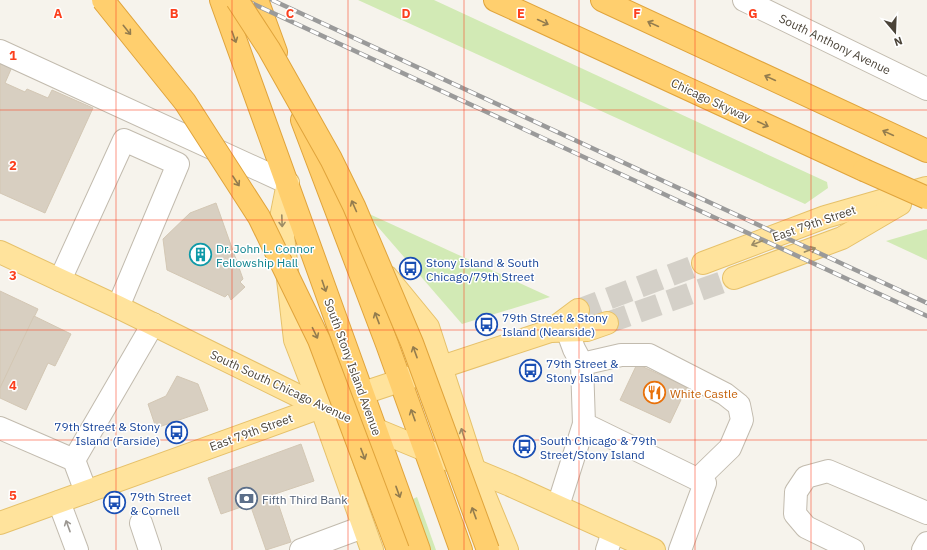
<svg xmlns="http://www.w3.org/2000/svg" width="927" height="550" viewBox="0 0 927 550" font-family="'IBM Plex Sans',sans-serif">
<rect width="100%" height="100%" fill="#f6f3ec"/>
<g fill="#d2eab5">
<polygon points="358,0 434,0 827,182 828,188 805,204"/>
<polygon points="365,212 550,297 462,324"/>
<polygon points="927,229 927,260 886,241"/>
<polygon points="417,497 436,550 426,550 409,501"/>
</g>
<g fill="#d8cfc1" stroke="#d3c7b4">
<polygon points="0,61 12,67 5,83 25,92 27,89 48,98 52,90 93,108 45,213 0,193"/>
<polygon points="216,203 243,279 240,282 245,287 231,300 228,294 225,297 167,270 163,239 190,213"/>
<polygon points="0,291 38,309 0,388"/>
<polygon points="34,316 71,334 55,366 48,363 26,410 0,398 0,388"/>
<polygon points="637,364 687,387 670,423 620,400"/>
<polygon points="177,376 198,384 208,410 156,428 148,404 166,396"/>
<polygon points="301,444 314,481 275,494 291,542 266,550 250,504 221,514 208,478"/>
</g>
<g fill="none" stroke-linecap="round" stroke-linejoin="round">
<g stroke="#d4d0c8" stroke-width="22" stroke-dasharray="22 11" stroke-linecap="butt">
<polyline points="578,310 703,263"/>
<polyline points="607,323 734,278"/>
</g>
<defs>
<g id="minor">
<polyline points="744,0 927,89"/>
<polyline points="0,51 288,183"/>
<polyline points="60,280 124,140 178,164 118,307"/>
<polyline points="567,330 574,349 582,364 584,424 705,483 680,550"/>
<polyline points="582,364 621,355 649,355 725,394 739,405 742,420 730,448 698,479"/>
<polyline points="0,428 74,460 86,492"/>
<polyline points="74,460 153,324"/>
<polyline points="59,502 77,550"/>
<polyline points="558,506 584,424"/>
<polyline points="141,523 150,550"/>
<polyline points="301,550 363,527"/>
<polyline points="607,550 613,532"/>
<polyline points="853,550 806,527 795,514 796,492 806,477 828,471 927,513"/>
<polyline points="923,550 927,543"/>
</g>
<g id="major">
<polyline points="288,183 281,218 295,340 321,407 372,550"/>
<polyline points="0,252 118,307 321,407 510,485 654,550"/>
<polyline points="703,263 825,217 926,188"/>
<polyline points="387,277 428,327 475,472 507,550"/>
<polyline points="734,278 842,238 900,204"/>
<polyline points="550,331 587,330 607,323"/>
<polyline points="0,523 321,407 550,331 578,310"/>
</g>
<g id="highway">
<path d="M221,0C288,183 352,367 419,550"/>
<polyline points="257,0 276,52"/>
<polyline points="495,0 864,170"/>
<polyline points="602,0 927,151"/>
<polyline points="302,120 387,344 461,550"/>
</g>
</defs>
<use href="#minor" stroke="#c2bbae" stroke-width="24"/>
<use href="#major" stroke="#e6c16a" stroke-width="24"/>
<use href="#highway" stroke="#e0a43c" stroke-width="24"/>
<use href="#minor" stroke="#fff" stroke-width="22"/>
<use href="#major" stroke="#ffe39c" stroke-width="22"/>
<use href="#highway" stroke="#ffcf6e" stroke-width="22"/>
<defs>
<g id="rail">
<polyline points="245,0 927,316"/>
<polyline points="272,0 927,303"/>
</g>
</defs>
<use href="#rail" stroke="#9a9a9a" stroke-width="4.5"/>
<use href="#rail" stroke="#fff" stroke-width="3" stroke-dasharray="9" stroke-linecap="butt"/>
<defs>
<g id="highway-bridge">
<polyline points="103,0 185,102 259,217 319,340 398,550"/>
<polyline points="237,0 269,49 331,159 354,206 412,343 488,550"/>
<polyline points="864,170 927,198"/>
</g>
</defs>
<use href="#highway-bridge" stroke="#e0a43c" stroke-width="24" stroke-linecap="butt"/>
<use href="#highway-bridge" stroke="#ffcf6e" stroke-width="22"/>
</g>
<defs><path id="oneway-shaft" d="M-6 0H5M1.5-3L5.5 0L1.5 3" fill="none" stroke-width="1.6" stroke-linecap="round" stroke-linejoin="round"/></defs>
<g stroke="#937c4e">
<use href="#oneway-shaft" transform="translate(543 22) rotate(25)"/>
<use href="#oneway-shaft" transform="translate(653 24) rotate(-155)"/>
<use href="#oneway-shaft" transform="translate(127 30) rotate(51)"/>
<use href="#oneway-shaft" transform="translate(234 37) rotate(70)"/>
<use href="#oneway-shaft" transform="translate(770 78) rotate(-155)"/>
<use href="#oneway-shaft" transform="translate(763 124) rotate(25)"/>
<use href="#oneway-shaft" transform="translate(888 133) rotate(-155)"/>
<use href="#oneway-shaft" transform="translate(236 181) rotate(57)"/>
<use href="#oneway-shaft" transform="translate(354 206) rotate(-114)"/>
<use href="#oneway-shaft" transform="translate(324 286) rotate(71)"/>
<use href="#oneway-shaft" transform="translate(377 318) rotate(-111)"/>
<use href="#oneway-shaft" transform="translate(315 333) rotate(64)"/>
<use href="#oneway-shaft" transform="translate(415 352) rotate(-110)"/>
<use href="#oneway-shaft" transform="translate(413 415) rotate(-110)"/>
<use href="#oneway-shaft" transform="translate(363 454) rotate(69)"/>
<use href="#oneway-shaft" transform="translate(398 492) rotate(70)"/>
<use href="#oneway-shaft" transform="translate(474 513) rotate(-110)"/>
</g>
<g stroke="#9c8c66">
<use href="#oneway-shaft" transform="translate(282 221) rotate(88)"/>
<use href="#oneway-shaft" transform="translate(757 243) rotate(159)"/>
<use href="#oneway-shaft" transform="translate(810 250) rotate(-20)"/>
<use href="#oneway-shaft" transform="translate(463 434) rotate(-108)"/>
</g>
<use stroke="#9c9892" href="#oneway-shaft" transform="translate(68 526) rotate(-110)"/>
<path fill="none" stroke="#fc3f1d" stroke-width="1" stroke-opacity="0.55" d="M116,0V550M232,0V550M348,0V550M464,0V550M579,0V550M695,0V550M811,0V550M0,110H927M0,220H927M0,330H927M0,440H927"/>
<defs>
<symbol id="building-ring" viewBox="-11 -11 22 22"><circle r="9.5" fill="#fff" stroke="#0f9aa8" stroke-width="1.5"/><path d="M-4-6H4V6H1V3H-1V6H-4ZM-2.5-4.3h1.7v1.8h-1.7ZM.8-4.3h1.7v1.8H.8ZM-2.5-1h1.7V.8h-1.7ZM.8-1h1.7V.8H.8Z" fill="#0f9aa8"/></symbol>
<symbol id="bus-ring" viewBox="-11 -11 22 22"><circle r="9.5" fill="#fff" stroke="#1a4fb4" stroke-width="1.5"/><path d="M-5-6H5V4H4V6H2V4H-2V6H-4V4H-5ZM-3.5-4V0h7V-4ZM-3.5 1.2v1.5H-2V1.2ZM2 1.2v1.5H3.5V1.2Z" fill="#1a4fb4"/></symbol>
<symbol id="restaurant-ring" viewBox="-11 -11 22 22"><circle r="9.5" fill="#fff" stroke="#e8710a" stroke-width="1.5"/><path d="M-5-6h1v4h1v-4h1v4h1v-4h1v5L-1.5 .5V6h-2V.5L-5-1ZM5-6V6H3V1.5H1.5Q1.5-4 5-6Z" fill="#e8710a"/></symbol>
<symbol id="bank-ring" viewBox="-11 -11 22 22"><circle r="9.5" fill="#fff" stroke="#5c6f8a" stroke-width="1.5"/><path d="M-6-4H6V4H-6ZM0-2.3a2.3 2.3 0 1 0 0 4.6a2.3 2.3 0 1 0 0-4.6Z" fill="#5c6f8a"/></symbol>
</defs>
<g fill-rule="evenodd">
<use href="#building-ring" x="188" y="242" width="25" height="25"/>
<use href="#bus-ring" x="398" y="256" width="25" height="25"/>
<use href="#bus-ring" x="474" y="312" width="25" height="25"/>
<use href="#bus-ring" x="518" y="358" width="25" height="25"/>
<use href="#restaurant-ring" x="642" y="380" width="25" height="25"/>
<use href="#bus-ring" x="164" y="420" width="25" height="25"/>
<use href="#bus-ring" x="512" y="434" width="25" height="25"/>
<use href="#bank-ring" x="234" y="486" width="25" height="25"/>
<use href="#bus-ring" x="102" y="490" width="25" height="25"/>
</g>
<g text-anchor="middle" dominant-baseline="central" stroke-width="3" stroke-linejoin="round" paint-order="stroke">
<g font-size="12" fill="#4b4439" stroke="#fff">
<text transform="translate(835 44) rotate(26)">South Anthony Avenue</text>
<text transform="translate(711 100) rotate(25)">Chicago Skyway</text>
<text transform="translate(814 223) rotate(-19)">East 79th Street</text>
<text transform="translate(353 367) rotate(70)">South Stony Island Avenue</text>
<text transform="translate(281 386) rotate(25)">South South Chicago Avenue</text>
<text transform="translate(251 432) rotate(-20)">East 79th Street</text>
</g>
<g font-size="12" fill="#0d838f" stroke="#fff" text-anchor="start">
<text x="216" y="248">Dr. John L. Connor<tspan x="216" dy="14">Fellowship Hall</tspan></text>
</g>
<g font-size="12" fill="#164399" stroke="#fff" text-anchor="start">
<text x="426" y="262">Stony Island &amp; South<tspan x="426" dy="14">Chicago/79th Street</tspan></text>
<text x="502" y="317">79th Street &amp; Stony<tspan x="502" dy="14">Island (Nearside)</tspan></text>
<text x="546" y="363">79th Street &amp;<tspan x="546" dy="14">Stony Island</tspan></text>
<text x="160" y="426" text-anchor="end">79th Street &amp; Stony<tspan x="160" dy="14">Island (Farside)</tspan></text>
<text x="540" y="440">South Chicago &amp; 79th<tspan x="540" dy="14">Street/Stony Island</tspan></text>
<text x="130" y="496">79th Street<tspan x="130" dy="14">&amp; Cornell</tspan></text>
</g>
<g font-size="12" fill="#c56008" stroke="#fff" text-anchor="start">
<text x="670" y="393">White Castle</text>
</g>
<g font-size="12" fill="#4e5e75" stroke="#fff" text-anchor="start">
<text x="262" y="499">Fifth Third Bank</text>
</g>
</g>
<g font-size="13" text-anchor="middle" font-weight="bold" fill="#fc3f1d" stroke="#fff" stroke-width="3" stroke-linejoin="round" paint-order="stroke">
<text x="58" y="18">A</text>
<text x="174" y="18">B</text>
<text x="290" y="18">C</text>
<text x="406" y="18">D</text>
<text x="521" y="18">E</text>
<text x="637" y="18">F</text>
<text x="753" y="18">G</text>
<text x="13" y="60">1</text>
<text x="13" y="170">2</text>
<text x="13" y="280">3</text>
<text x="13" y="390">4</text>
<text x="13" y="500">5</text>
</g>
<g transform="translate(895 32) rotate(161)" stroke="#ffffff" stroke-width="3" paint-order="stroke">
<path d="M0-3L7 15L0 10L-7 15Z" fill="#4b4439"/>
<text y="-6" font-size="11" font-weight="bold" text-anchor="middle" fill="#4b4439">N</text>
</g>
</svg>
